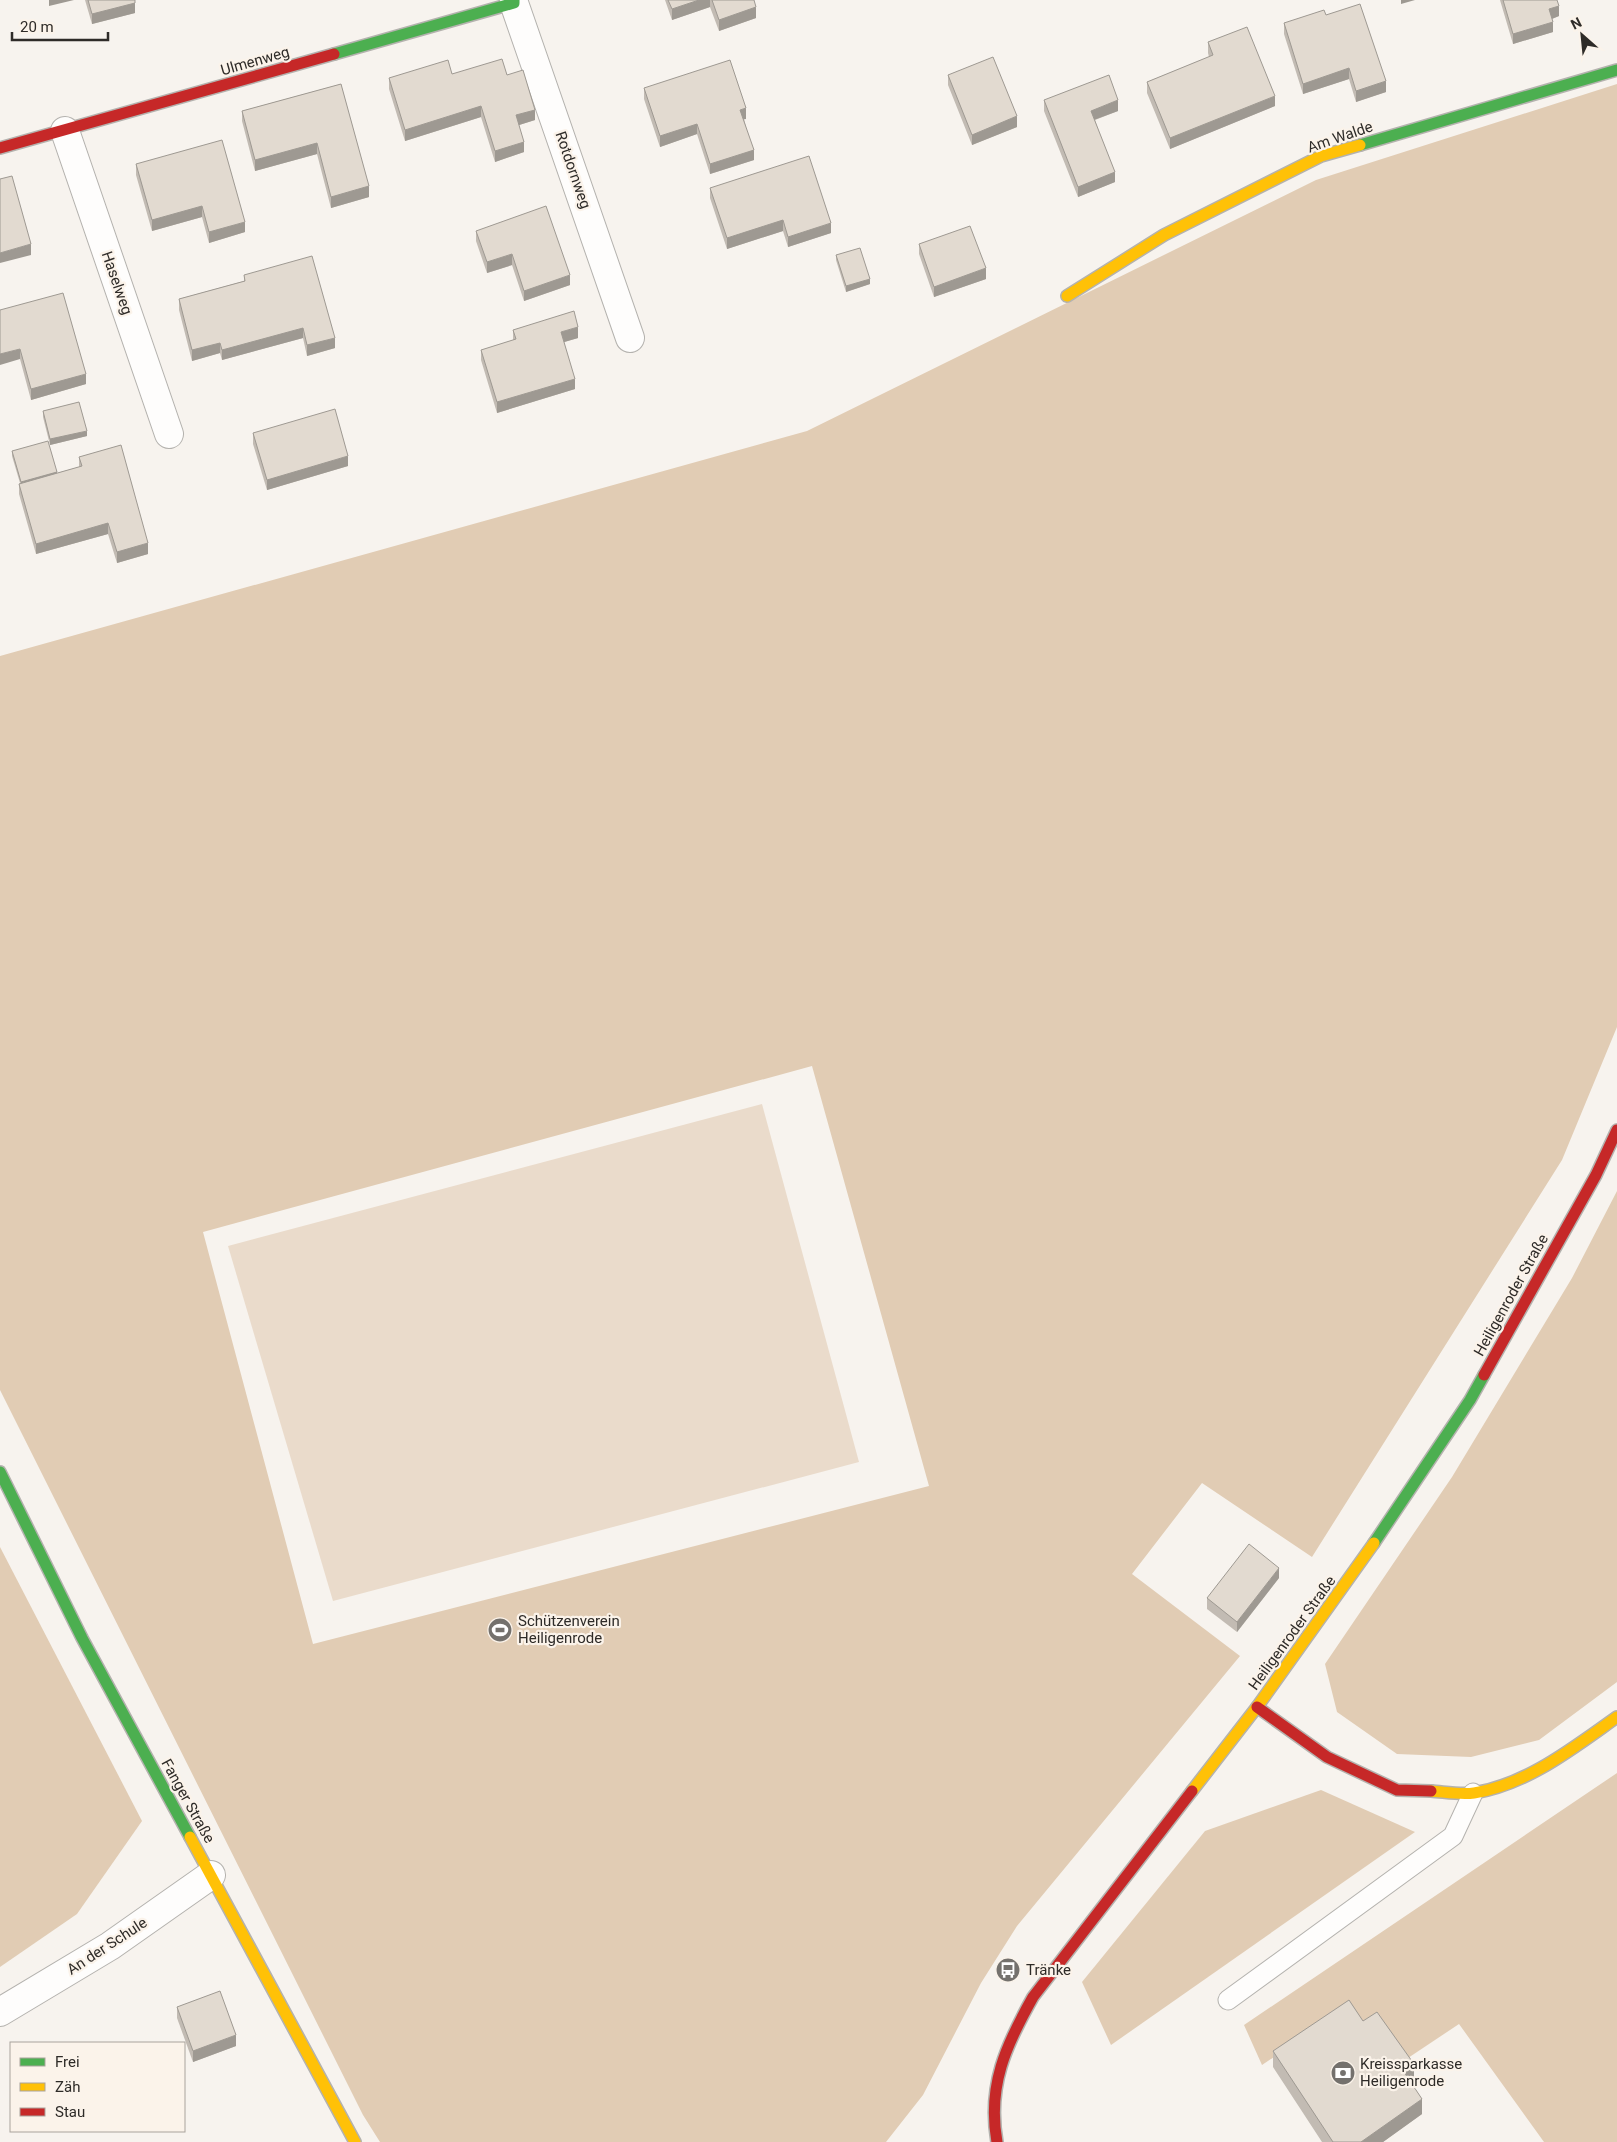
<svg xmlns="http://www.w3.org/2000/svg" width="1617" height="2142" viewBox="0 0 1617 2142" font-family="Roboto,sans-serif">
<rect width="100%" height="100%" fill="#f7f3ee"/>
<polygon fill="#eadbcb" points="762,1104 859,1462 333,1601 228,1246"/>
<g fill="#e1ccb4" fill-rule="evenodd">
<path d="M1617,84V1027L1562,1160L1312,1557L1202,1483L1132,1574L1240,1656L1017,1926L981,1983L923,2095L886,2142H380L363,2115L0,1390V656L807,431L1316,180ZM812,1066L929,1486L313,1644L203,1232Z"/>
<polygon points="1617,1191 1617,1682 1539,1740 1471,1757 1397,1754 1337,1712 1325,1664 1452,1477 1572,1278"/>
<polygon points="0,1547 142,1821 77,1914 0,1967"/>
<polygon points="1617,1773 1617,2142 1544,2142 1459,2024 1405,2060 1365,2027 1349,2007 1262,2065 1244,2025"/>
<polygon points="1321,1790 1415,1832 1111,2045 1082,1982 1205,1831"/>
</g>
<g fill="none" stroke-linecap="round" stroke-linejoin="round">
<defs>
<polyline id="lane" points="1228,2000 1453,1836 1473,1793"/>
<g id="street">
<polyline points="514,3 630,338"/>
<polyline points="65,131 169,434"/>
<polyline points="0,2012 110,1946 211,1875"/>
</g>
<g id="fast">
<polyline points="334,54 514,3 514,0"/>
<polyline points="1360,145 1617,70"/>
<polyline points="0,1472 82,1638 190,1837"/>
<polyline points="1374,1543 1470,1400 1484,1375"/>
</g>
<g id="slow">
<polyline points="1067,296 1164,235 1321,156 1360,145"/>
<polyline points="1192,1791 1257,1707 1374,1543"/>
<path d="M1431,1791C1445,1792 1461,1795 1474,1793C1528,1784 1573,1748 1617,1717"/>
<polyline points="190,1837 355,2142"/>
</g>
<g id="jam">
<polyline points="0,148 334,54"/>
<polyline points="1484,1375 1596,1175 1617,1130"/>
<polyline points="1257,1707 1327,1757 1397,1790 1431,1791"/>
<path d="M997,2142C987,2086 1006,2045 1033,1997L1192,1791"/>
</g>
</defs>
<use href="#lane" stroke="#b4b2ae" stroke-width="21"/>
<use href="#street" stroke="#b4b2ae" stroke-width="30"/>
<use href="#fast" stroke="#b4b2ae" stroke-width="14"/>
<use href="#slow" stroke="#b4b2ae" stroke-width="14"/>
<use href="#jam" stroke="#b4b2ae" stroke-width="14"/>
<use href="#lane" stroke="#fefdfc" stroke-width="19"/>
<use href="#street" stroke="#fefdfc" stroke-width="28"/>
<use href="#fast" stroke="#4caf50" stroke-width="11"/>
<use href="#slow" stroke="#ffc107" stroke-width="11"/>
<use href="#jam" stroke="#c62828" stroke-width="11"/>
</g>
<g fill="#c2bbb3">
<polygon points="85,0 135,0 135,13 92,24"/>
<polygon points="665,0 754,0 756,18 719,31 710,7 672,20"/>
<polygon points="1500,0 1557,0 1559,16 1552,19 1553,32 1513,44"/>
<polygon points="1326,15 1386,92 1356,102 1349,79 1303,94 1284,34 1284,23"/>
<polygon points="1208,42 1275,106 1170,149 1147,93 1147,82 1209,57 1208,53"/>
<polygon points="452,74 507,75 535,120 519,125 524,152 495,162 481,117 405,141 389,89 389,78"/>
<polygon points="948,75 1017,127 972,145 948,85"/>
<polygon points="341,84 369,197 331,208 317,154 255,171 242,121 242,111"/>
<polygon points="644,88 746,119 744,119 754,160 710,174 697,134 660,147 644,99"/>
<polygon points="1044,100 1118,111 1095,120 1115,182 1078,197 1044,111"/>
<polygon points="136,164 245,232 209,243 202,217 152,231 136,175"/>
<polygon points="710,188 831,233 788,247 783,231 727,249 710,198"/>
<polygon points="476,231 570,285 524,301 512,265 487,273 476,241"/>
<polygon points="919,244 986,279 934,297 919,254"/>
<polygon points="836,255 870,284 846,292 836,260"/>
<polygon points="244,275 335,348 307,356 303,338 222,360 220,353 192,361 179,310 179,299 244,281"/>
<polygon points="0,310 86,384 31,400 20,359"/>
<polygon points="513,330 578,338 564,342 575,389 497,413 481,360 481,350 513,340"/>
<polygon points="43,411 87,436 50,445 43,417"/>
<polygon points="253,433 348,466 267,490 253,444"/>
<polygon points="12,451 57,473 79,467 79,457 148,554 117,563 108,534 36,554 19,494 19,484 20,483 12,456"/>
<polygon points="1279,1578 1237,1632 1207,1609 1207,1598"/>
<polygon points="177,2007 236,2046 193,2062 177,2018"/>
<polygon points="1363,2021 1414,2080 1411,2082 1422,2114 1383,2142 1322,2142 1273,2067 1273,2051"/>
</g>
<g fill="#9e9992">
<polygon points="49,0 74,0 49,6"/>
<polygon points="699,0 710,0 710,7 672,20 672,9"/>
<polygon points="1401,0 1415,0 1401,4"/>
<polygon points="135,3 135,13 92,24 92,14"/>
<polygon points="1559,6 1559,16 1549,20 1549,9"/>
<polygon points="756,7 756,18 719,31 719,20"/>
<polygon points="1553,22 1553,32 1513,44 1513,34"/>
<polygon points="1349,68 1349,79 1303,94 1303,84"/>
<polygon points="1386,81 1386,92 1356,102 1356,91"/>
<polygon points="1275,96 1275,106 1170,149 1170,138"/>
<polygon points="1118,100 1118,111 1091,121 1091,111"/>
<polygon points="481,106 481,117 405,141 405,130"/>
<polygon points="746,108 746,119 740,120 740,110"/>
<polygon points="535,110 535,120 516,126 516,115"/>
<polygon points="1017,116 1017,127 972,145 972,135"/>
<polygon points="697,124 697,134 660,147 660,136"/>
<polygon points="524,142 524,152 495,162 495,151"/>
<polygon points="317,143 317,154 255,171 255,160"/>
<polygon points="754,150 754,160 710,174 710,164"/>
<polygon points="1115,172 1115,182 1078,197 1078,187"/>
<polygon points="369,186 369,197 331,208 331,197"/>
<polygon points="202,206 202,217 152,231 152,220"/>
<polygon points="783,220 783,231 727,249 727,238"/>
<polygon points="245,222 245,232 209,243 209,232"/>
<polygon points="831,223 831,233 788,247 788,237"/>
<polygon points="31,244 31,255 0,263 0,253"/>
<polygon points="512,254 512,265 487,273 487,262"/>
<polygon points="986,268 986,279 934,297 934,287"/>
<polygon points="570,275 570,285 524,301 524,291"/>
<polygon points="870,279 870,284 846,292 846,286"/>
<polygon points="578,327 578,338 561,343 561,332"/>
<polygon points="303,328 303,338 222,360 222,350"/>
<polygon points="335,338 335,348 307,356 307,345"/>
<polygon points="220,343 220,353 192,361 192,350"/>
<polygon points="20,349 20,359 0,365 0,354"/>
<polygon points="86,374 86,384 31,400 31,389"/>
<polygon points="575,379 575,389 497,413 497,402"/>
<polygon points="87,431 87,436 50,445 50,439"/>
<polygon points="348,456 348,466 267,490 267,480"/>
<polygon points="57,472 57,477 21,487 21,482"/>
<polygon points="108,523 108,534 36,554 36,544"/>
<polygon points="148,543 148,554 117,563 117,552"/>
<polygon points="1279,1568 1279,1578 1237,1632 1237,1622"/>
<polygon points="236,2035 236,2046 193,2062 193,2051"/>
<polygon points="1414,2064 1414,2080 1404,2088 1404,2072"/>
<polygon points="1422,2099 1422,2114 1383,2142 1361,2142"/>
</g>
<g fill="#e2dad0" stroke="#9e9992">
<polygon points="88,0 135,0 135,3 92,14"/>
<polygon points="668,0 699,0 672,9"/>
<polygon points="712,0 754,0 756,7 719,20"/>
<polygon points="1503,0 1557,0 1559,6 1549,9 1553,22 1513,34"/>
<polygon points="1360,4 1386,81 1356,91 1349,68 1303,84 1284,23 1324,10 1326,15"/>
<polygon points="1247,27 1275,96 1170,138 1147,82 1213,55 1208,42"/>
<polygon points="993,57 1017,116 972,135 948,75"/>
<polygon points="502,59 507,75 523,70 535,110 516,115 524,142 495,151 481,106 405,130 389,78 448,60 452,74"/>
<polygon points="730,60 746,108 740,110 754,150 710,164 697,124 660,136 644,88"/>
<polygon points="1109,75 1118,100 1091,111 1115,172 1078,187 1044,100"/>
<polygon points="341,84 369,186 331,197 317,143 255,160 242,111"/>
<polygon points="222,140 245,222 209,232 202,206 152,220 136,164"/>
<polygon points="809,156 831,223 788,237 783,220 727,238 710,188"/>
<polygon points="12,176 31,244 0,253 0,179"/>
<polygon points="546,206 570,275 524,291 512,254 487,262 476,231"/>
<polygon points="970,226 986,268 934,287 919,244"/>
<polygon points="860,248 870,279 846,286 836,255"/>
<polygon points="312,256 335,338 307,345 303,328 222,350 220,343 192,350 179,299 245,281 244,275"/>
<polygon points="63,293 86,374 31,389 20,349 0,354 0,310"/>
<polygon points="574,311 578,327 561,332 575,379 497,402 481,350 516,339 513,330"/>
<polygon points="79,402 87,431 50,439 43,411"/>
<polygon points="335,409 348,456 267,480 253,433"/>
<polygon points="48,441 57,472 21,482 12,451"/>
<polygon points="121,445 148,543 117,552 108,523 36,544 19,484 82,466 79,457"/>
<polygon points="1249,1544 1279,1568 1237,1622 1207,1598"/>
<polygon points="220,1991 236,2035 193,2051 177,2007"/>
<polygon points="1349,2000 1363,2021 1377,2012 1414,2064 1404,2072 1422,2099 1361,2142 1333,2142 1273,2051"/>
</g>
<defs>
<symbol id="stadium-disc" viewBox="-11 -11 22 22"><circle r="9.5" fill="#74716d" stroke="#fbf3ea"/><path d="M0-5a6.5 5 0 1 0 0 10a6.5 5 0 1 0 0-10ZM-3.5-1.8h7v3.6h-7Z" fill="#fff"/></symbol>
<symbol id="bus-disc" viewBox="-11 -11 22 22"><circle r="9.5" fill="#74716d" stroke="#fbf3ea"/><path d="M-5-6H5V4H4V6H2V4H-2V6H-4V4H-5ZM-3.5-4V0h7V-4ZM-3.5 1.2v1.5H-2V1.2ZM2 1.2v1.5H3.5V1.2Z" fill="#fff"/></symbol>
<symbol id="bank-disc" viewBox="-11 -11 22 22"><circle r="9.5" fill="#74716d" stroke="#fbf3ea"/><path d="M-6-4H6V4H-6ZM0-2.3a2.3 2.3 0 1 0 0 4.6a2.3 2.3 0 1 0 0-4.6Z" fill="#fff"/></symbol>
</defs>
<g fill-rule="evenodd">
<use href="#stadium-disc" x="486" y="1616" width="28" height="28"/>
<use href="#bus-disc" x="994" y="1956" width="28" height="28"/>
<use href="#bank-disc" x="1329" y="2059" width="28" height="28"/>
</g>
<g text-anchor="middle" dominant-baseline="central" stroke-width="4.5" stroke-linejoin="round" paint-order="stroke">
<g font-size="15" fill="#2e2b28" stroke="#fbf3ea">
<text transform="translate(255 61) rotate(-16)">Ulmenweg</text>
<text transform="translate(1340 137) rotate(-19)">Am Walde</text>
<text transform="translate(573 170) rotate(71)">Rotdornweg</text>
<text transform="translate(117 283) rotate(71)">Haselweg</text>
<text transform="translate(1511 1295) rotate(-61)">Heiligenroder Straße</text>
<text transform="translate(1292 1633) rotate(-54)">Heiligenroder Straße</text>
<text transform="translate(188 1801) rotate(61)">Fanger Straße</text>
<text transform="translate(107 1946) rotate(-33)">An der Schule</text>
</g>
<g font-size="15" fill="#2e2b28" stroke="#fbf3ea" text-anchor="start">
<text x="518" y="1621">Schützenverein<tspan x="518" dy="17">Heiligenrode</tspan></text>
<text x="1026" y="1970">Tränke</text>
<text x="1360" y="2064">Kreissparkasse<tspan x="1360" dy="17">Heiligenrode</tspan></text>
</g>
</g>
<rect x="10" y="2042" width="175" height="90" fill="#fbf3ea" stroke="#a9a39c"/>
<rect x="20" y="2058" width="25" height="8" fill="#4caf50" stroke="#a9a39c"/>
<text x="55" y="2067" font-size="15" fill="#2e2b28">Frei</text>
<rect x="20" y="2083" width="25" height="8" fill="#ffc107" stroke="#a9a39c"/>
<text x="55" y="2092" font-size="15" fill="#2e2b28">Zäh</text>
<rect x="20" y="2108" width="25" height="8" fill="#c62828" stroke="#a9a39c"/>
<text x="55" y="2117" font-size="15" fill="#2e2b28">Stau</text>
<g transform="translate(1582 35) rotate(333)" stroke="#fbf3ea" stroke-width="4" paint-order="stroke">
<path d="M0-4L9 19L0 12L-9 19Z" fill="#2e2b28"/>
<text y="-8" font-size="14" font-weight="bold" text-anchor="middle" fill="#2e2b28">N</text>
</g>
<path d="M12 32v8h96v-8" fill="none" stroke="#2e2b28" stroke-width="2.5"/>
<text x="20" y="32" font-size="15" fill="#2e2b28" stroke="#fbf3ea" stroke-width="4" paint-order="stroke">20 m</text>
</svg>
